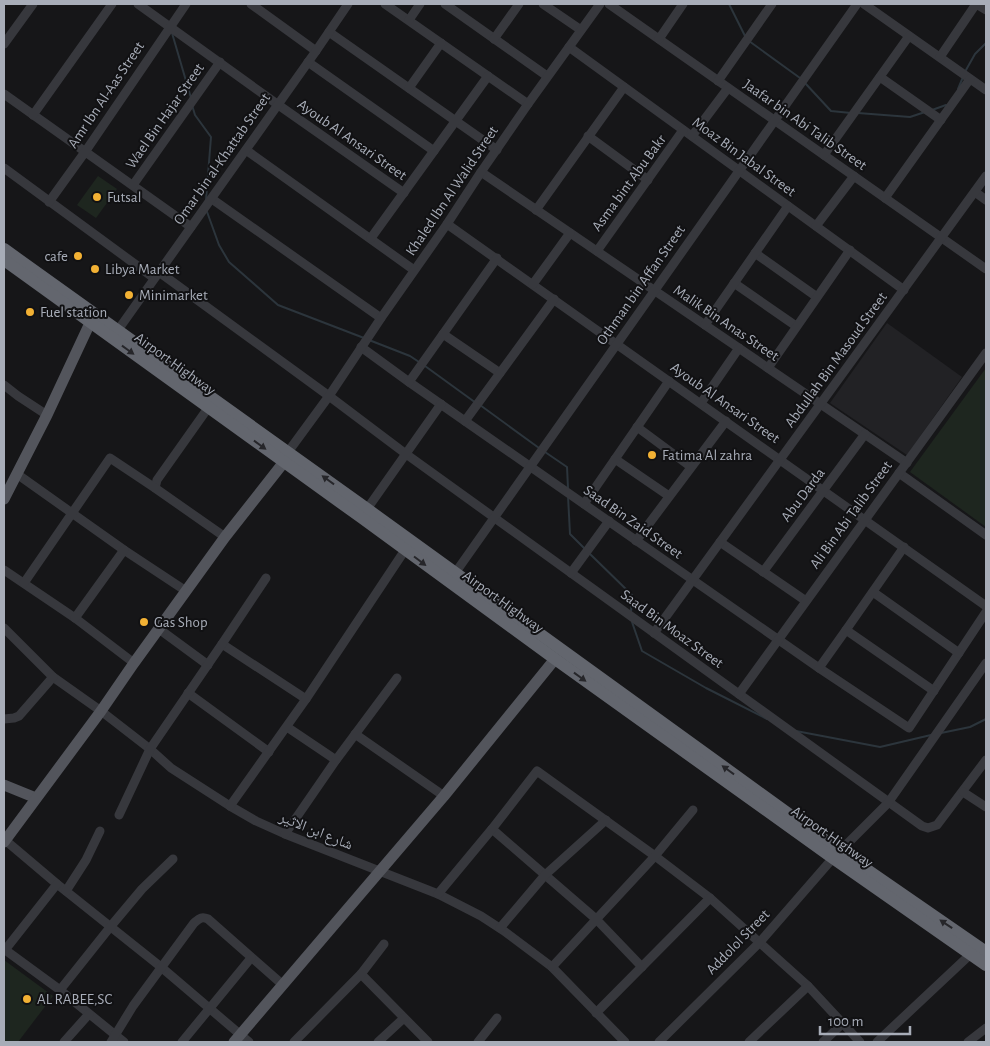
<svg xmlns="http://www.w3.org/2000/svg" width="990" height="1046" viewBox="0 0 990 1046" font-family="'Alegreya Sans','Noto Naskh Arabic',sans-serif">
<rect width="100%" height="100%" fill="#161618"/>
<polygon fill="#222225" points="887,323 962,377 907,455 830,403"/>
<g fill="#1e261f">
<polygon points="98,176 117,189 96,218 77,205"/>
<polygon points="986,368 986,527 910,472"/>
<polygon points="4,960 53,996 18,1042 4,1042"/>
</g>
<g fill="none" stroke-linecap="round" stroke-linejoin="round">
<g stroke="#2c353c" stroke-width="2">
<polyline points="729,4 745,36"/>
<polyline points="172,33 191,98"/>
<polyline points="749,41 800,78"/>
<polyline points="966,70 975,54 986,43"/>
<polyline points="805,83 831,111 851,113"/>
<polyline points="958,89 963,77"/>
<polyline points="192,105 195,115 211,137 206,200"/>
<polyline points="932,110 946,105"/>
<polyline points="858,113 910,117 925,112"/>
<polyline points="206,209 219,245 229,262 278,305 364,338"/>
<polyline points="369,340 410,356 419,362"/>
<polyline points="425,366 476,403"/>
<polyline points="480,405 539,448"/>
<polyline points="545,452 567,467 568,488"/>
<polyline points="568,496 570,534 585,549"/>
<polyline points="589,553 632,595 631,612"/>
<polyline points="632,622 642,651 706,688 767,719"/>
<polyline points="796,731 880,747 931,735"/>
<polyline points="941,733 970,727 986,719"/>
</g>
<g stroke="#37383d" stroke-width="9">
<polyline points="138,4 277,104 404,193"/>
<polyline points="251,4 316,51"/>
<polyline points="385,4 528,104"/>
<polyline points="445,4 547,76"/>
<polyline points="543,4 581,30"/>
<polyline points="609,4 986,269"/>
<polyline points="864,4 986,90"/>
<polyline points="976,4 986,10"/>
<polyline points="409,20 420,4"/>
<polyline points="329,32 497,150"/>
<polyline points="494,39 519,4"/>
<polyline points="659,39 683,4"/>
<polyline points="4,44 33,4"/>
<polyline points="569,47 904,290"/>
<polyline points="940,57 976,4"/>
<polyline points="308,62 434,151"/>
<polyline points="880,77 941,120"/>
<polyline points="718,81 772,4"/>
<polyline points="409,88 441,43"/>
<polyline points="4,94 191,227"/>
<polyline points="33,115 112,4"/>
<polyline points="588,136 648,180"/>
<polyline points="692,136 728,88"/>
<polyline points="246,150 414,270"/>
<polyline points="824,155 909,36"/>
<polyline points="4,168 154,278"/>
<polyline points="481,172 907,463"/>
<polyline points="133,185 220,62"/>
<polyline points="975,192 986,200"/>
<polyline points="885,198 970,79"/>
<polyline points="212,199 381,318"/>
<polyline points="49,202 85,152 186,4"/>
<polyline points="536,210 624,87"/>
<polyline points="447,224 986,606"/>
<polyline points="816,226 854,176"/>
<polyline points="371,238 488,76"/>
<polyline points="597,251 683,130"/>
<polyline points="755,253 817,297"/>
<polyline points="159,272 329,396 406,454 922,826 928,828 937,825 986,760"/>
<polyline points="734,283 796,326"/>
<polyline points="533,284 570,233"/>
<polyline points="705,325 788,206"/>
<polyline points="118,330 316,51 348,4"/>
<polyline points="443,334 500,373"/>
<polyline points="361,347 409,382 819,668 909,728 986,612"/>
<polyline points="768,368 850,250"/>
<polyline points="409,382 497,258"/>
<polyline points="4,385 18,396 47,415"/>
<polyline points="701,403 739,348"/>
<polyline points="465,421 554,299"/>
<polyline points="637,427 691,467"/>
<polyline points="288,452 329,396 381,318 447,224 481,172 528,104 600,4"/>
<polyline points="615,459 669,496"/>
<polyline points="899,473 986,535"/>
<polyline points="17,474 124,550 186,591"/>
<polyline points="155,488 157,480 208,408"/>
<polyline points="584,504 669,381"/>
<polyline points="367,509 441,404"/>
<polyline points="636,541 726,421"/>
<polyline points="720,542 806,601"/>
<polyline points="4,570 75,618 134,663"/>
<polyline points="763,572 865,434"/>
<polyline points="571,573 609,521"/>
<polyline points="453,576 857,4"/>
<polyline points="24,583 110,458 155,488 225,537"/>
<polyline points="873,592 959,653"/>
<polyline points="75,618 124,550"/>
<polyline points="4,628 53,677 101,711 150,749 171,768 230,806 256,821 285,834 438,894 481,916 504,931 552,967 625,1042"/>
<polyline points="159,629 208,665"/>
<polyline points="846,630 934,691"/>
<polyline points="654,633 986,176"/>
<polyline points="222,644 306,699"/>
<polyline points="819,668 846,630 904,547"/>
<polyline points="188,693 269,752"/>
<polyline points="739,694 986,353"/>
<polyline points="4,719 14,718 19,716 53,677"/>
<polyline points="287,727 336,760"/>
<polyline points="355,734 444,796"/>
<polyline points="963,792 986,807"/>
<polyline points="230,806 306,699 405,550"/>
<polyline points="119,815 150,749 222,644 266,578"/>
<polyline points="492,829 596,919 642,967"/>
<polyline points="285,834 336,760 397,678"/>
<polyline points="5,840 57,884 161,967 249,1042"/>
<polyline points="66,891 86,860 100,831"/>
<polyline points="438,894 492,829 537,771 655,856 710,898 808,986 860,1042"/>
<polyline points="500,928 545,875 606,820"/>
<polyline points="4,949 60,990 124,1042"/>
<polyline points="5,950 57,884"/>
<polyline points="552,967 655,856 693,810"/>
<polyline points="361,974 428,1042"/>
<polyline points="60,990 111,926 142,889 173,859"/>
<polyline points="596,1013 710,898"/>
<polyline points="64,1042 89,1014"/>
<path d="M111,1042L133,1006L194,923C199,919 201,916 208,919L283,985"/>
<polyline points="182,1042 251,958"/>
<polyline points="294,1042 361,974 384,944"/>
<polyline points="378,1042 404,1018"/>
<polyline points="478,1042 497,1018"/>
<polyline points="659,1042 760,942 833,858 888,803 986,663"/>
<polyline points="749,1042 808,986"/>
<polyline points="823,1042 843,1023"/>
<polyline points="877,1042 975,950"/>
<polyline points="968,1042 986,1028"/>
</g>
<g stroke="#53555c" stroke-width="11">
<polyline points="4,499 47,415 90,323"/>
<polyline points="4,785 36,798"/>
<polyline points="4,842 101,711 134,663 225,537 284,462"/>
<polyline points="234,1042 444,796 555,659"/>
</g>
<g stroke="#63666e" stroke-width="12">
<polyline points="4,249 367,509 840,851 986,952"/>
<polyline points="4,260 362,518 555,659 833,858 986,965"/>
</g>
</g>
<defs><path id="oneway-solid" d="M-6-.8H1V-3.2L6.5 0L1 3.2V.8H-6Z" transform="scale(1.25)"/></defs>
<g fill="#26262a">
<use href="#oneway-solid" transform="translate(128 350) rotate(36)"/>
<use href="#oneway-solid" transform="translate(260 445) rotate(36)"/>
<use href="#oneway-solid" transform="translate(328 480) rotate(-144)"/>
<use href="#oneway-solid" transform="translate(420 561) rotate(37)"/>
<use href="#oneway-solid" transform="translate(580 677) rotate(36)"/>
<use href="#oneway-solid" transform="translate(728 770) rotate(-144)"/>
<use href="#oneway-solid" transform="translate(946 924) rotate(-146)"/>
</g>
<g fill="#f2b134" stroke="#111113" stroke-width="2">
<circle cx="97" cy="197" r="5"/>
<circle cx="78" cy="256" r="5"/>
<circle cx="95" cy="269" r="5"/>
<circle cx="129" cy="295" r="5"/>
<circle cx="30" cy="312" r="5"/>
<circle cx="652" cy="455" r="5"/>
<circle cx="144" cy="622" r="5"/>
<circle cx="27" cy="999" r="5"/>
</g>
<g text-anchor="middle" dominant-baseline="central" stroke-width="4" stroke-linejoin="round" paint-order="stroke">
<g font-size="15" fill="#a8adb8" stroke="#111113">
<text transform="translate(106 95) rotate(-56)">Amr Ibn Al-Aas Street</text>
<text transform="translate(165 116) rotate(-55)">Wael Bin Hajar Street</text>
<text transform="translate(805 125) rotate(35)">Jaafar bin Abi Talib Street</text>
<text transform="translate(352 140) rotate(35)">Ayoub Al Ansari Street</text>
<text transform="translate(744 157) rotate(36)">Moaz Bin Jabal Street</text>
<text transform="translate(222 159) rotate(-55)">Omar bin al-Khattab Street</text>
<text transform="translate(629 183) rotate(-54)">Asma bint Abu Bakr</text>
<text transform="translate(452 191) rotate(-56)">Khaled Ibn Al Walid Street</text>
<text transform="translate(641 285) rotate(-55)">Othman bin Affan Street</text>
<text transform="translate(726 323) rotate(34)">Malik Bin Anas Street</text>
<text transform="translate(836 360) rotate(-54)">Abdullah Bin Masoud Street</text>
<text transform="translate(175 364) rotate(36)">Airport Highway</text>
<text transform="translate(725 403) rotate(35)">Ayoub Al Ansari Street</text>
<text transform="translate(803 495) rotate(-53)">Abu Darda</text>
<text transform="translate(851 515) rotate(-54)">Ali Bin Abi Talib Street</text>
<text transform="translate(633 522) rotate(35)">Saad Bin Zaid Street</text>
<text transform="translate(503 602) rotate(36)">Airport Highway</text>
<text transform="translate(672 629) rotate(36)">Saad Bin Moaz Street</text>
<text transform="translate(316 831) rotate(22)">شارع ابن الاثير</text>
<text transform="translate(832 837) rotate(35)">Airport Highway</text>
<text transform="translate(738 942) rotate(-46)">Addolol Street</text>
</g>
<g font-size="15" fill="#a8adb8" stroke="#111113" text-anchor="start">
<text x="107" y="197">Futsal</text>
<text x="68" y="256" text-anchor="end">cafe</text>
<text x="105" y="269">Libya Market</text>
<text x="139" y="295">Minimarket</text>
<text x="40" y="312">Fuel station</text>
<text x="662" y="455">Fatima Al zahra</text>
<text x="154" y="622">Gas Shop</text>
<text x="37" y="999">AL RABEE,SC</text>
</g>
</g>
<rect width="990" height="1046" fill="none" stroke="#a8adb8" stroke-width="10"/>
<path d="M820 1026v8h90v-8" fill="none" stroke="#a8adb8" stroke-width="2.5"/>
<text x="828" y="1026" font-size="15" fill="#a8adb8" stroke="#111113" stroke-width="4" paint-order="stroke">100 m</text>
</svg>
